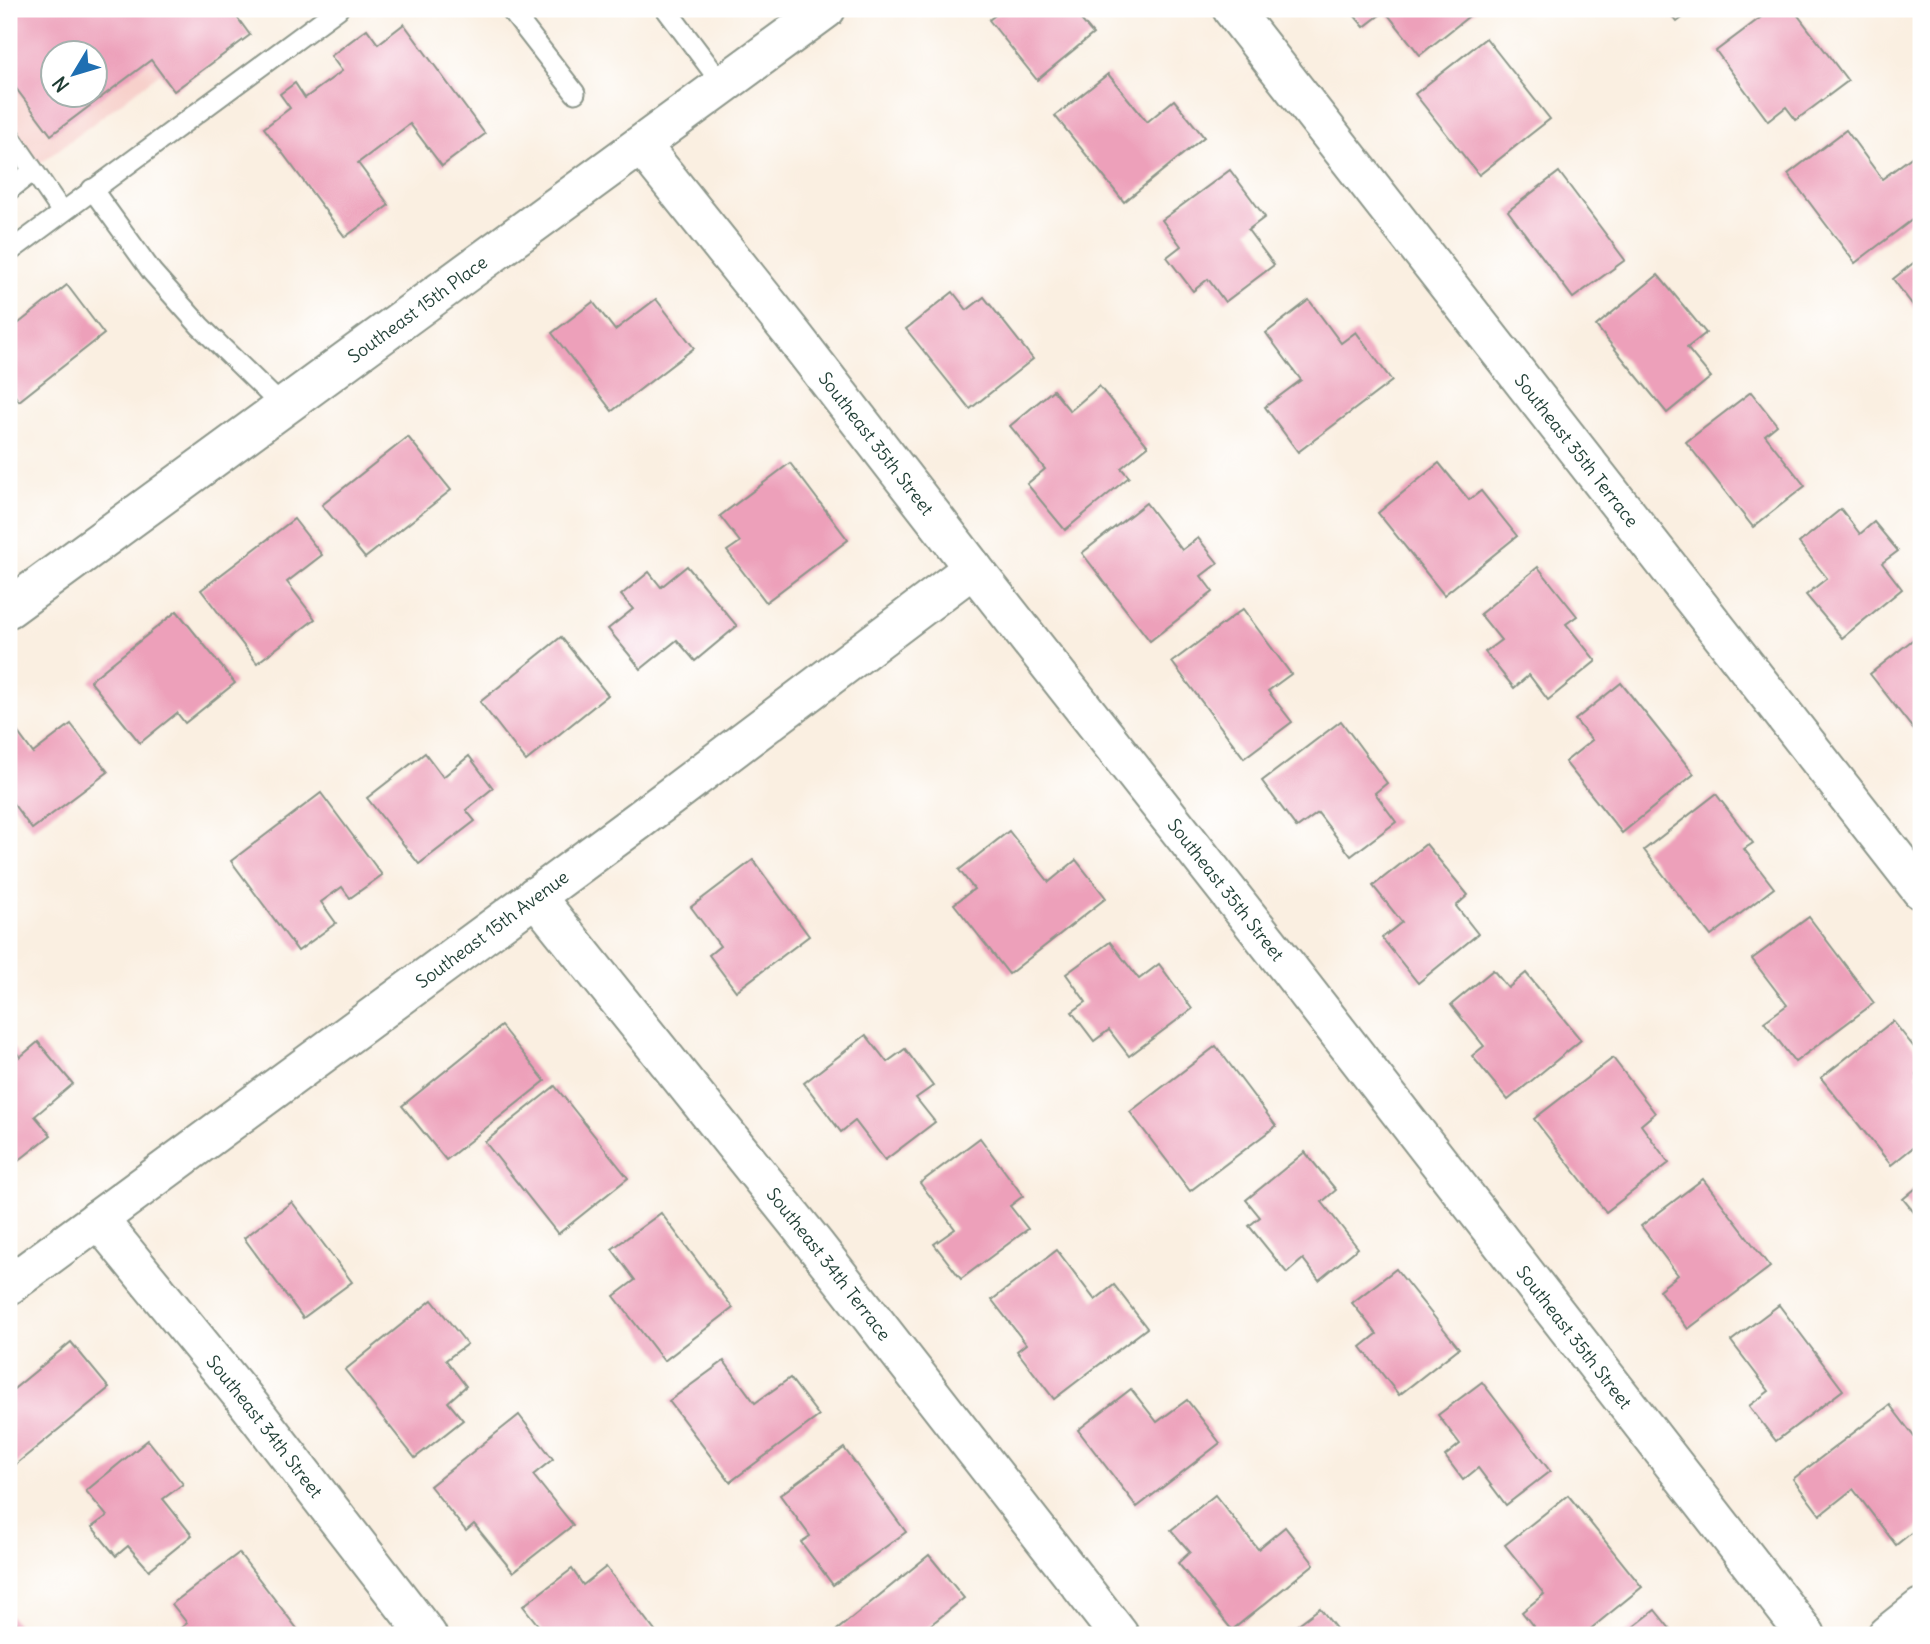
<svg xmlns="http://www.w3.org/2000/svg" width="1930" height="1644" viewBox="0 0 1930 1644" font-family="Delius,sans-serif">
<rect width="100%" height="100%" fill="#fff"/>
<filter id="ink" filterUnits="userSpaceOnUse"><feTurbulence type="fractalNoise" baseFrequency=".0143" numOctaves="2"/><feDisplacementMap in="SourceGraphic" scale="14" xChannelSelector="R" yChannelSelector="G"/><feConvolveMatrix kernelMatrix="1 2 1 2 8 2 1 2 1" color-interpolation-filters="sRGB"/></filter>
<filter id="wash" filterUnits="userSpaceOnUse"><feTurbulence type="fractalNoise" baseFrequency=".00686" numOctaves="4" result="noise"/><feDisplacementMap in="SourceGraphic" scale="28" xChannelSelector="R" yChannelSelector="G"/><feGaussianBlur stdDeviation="1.57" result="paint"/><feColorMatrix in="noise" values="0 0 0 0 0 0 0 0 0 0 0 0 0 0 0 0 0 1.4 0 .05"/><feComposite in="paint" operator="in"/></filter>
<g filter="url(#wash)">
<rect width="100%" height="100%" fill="#faefe1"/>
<path fill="#f7d0cb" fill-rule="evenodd" d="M9,9H245L9,187ZM52,52H94V94H52Z"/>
<g id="blocks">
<g fill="#eda0ba" fill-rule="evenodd">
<path d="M13,9H231L250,35L174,91L151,60L51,135L9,79V12ZM52,52H94V94H52Z"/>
<polygon points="1003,9 1072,9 1093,34 1037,80 989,20"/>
<polygon points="1349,9 1478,9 1420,55 1385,11 1364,27"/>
<polygon points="1666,9 1694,9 1677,22"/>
<polygon points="1772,9 1793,9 1848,81 1796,120 1786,107 1768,121 1716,51"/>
<polygon points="404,24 485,134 442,166 410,124 358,163 389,205 345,237 264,128 290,108 280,94 295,83 305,98 342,71 331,56 367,29 378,44"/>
<polygon points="1486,38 1550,119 1479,175 1415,94"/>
<polygon points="1108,74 1147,122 1174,100 1204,137 1124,202 1055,116"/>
<polygon points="1846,130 1882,179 1913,156 1921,168 1921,213 1855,263 1788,174"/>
<polygon points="1230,170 1265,217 1248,230 1274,265 1225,302 1208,279 1193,291 1167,257 1181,246 1162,220"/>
<polygon points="1559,172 1625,260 1573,298 1508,211"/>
<polygon points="1921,257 1921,316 1893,279"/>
<polygon points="1658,275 1706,333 1687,348 1711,377 1667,413 1596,326"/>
<polygon points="67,285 104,334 19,401 9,388 9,331"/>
<polygon points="953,292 967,310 984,297 1033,359 970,409 906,329"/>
<polygon points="656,299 694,348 612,411 552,333 593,302 615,330"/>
<polygon points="1309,300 1341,343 1356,332 1392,381 1298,452 1265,407 1301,380 1266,333"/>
<polygon points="1099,386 1148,446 1121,468 1129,477 1065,530 1027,484 1045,469 1010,426 1053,390 1070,411"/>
<polygon points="1751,392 1777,425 1765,435 1805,486 1753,527 1686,442"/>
<polygon points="408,437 451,490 365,558 322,505"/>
<polygon points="790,463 848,540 766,602 727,551 740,542 720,516"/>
<polygon points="1439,463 1469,500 1481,491 1517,536 1444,595 1378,513"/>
<polygon points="1146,503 1182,550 1198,538 1218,563 1201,576 1213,592 1150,641 1082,553"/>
<polygon points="1841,509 1860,534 1874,522 1898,551 1882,563 1902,589 1842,638 1806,595 1827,578 1799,543"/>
<polygon points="294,519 322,555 287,582 315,619 257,663 201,590"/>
<polygon points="687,566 737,626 695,661 677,640 641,669 608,629 633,609 621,595 649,572 661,587"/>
<polygon points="1538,567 1577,616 1566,624 1596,661 1548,700 1529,675 1514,688 1485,652 1501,640 1480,614"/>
<polygon points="1243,609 1291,674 1268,691 1292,722 1244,758 1172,662"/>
<polygon points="177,611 235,683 185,723 177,713 140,743 90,681"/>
<polygon points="1921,633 1921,739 1870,674"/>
<polygon points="561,637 608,695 526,761 480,702"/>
<polygon points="1621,683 1694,774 1622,833 1565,762 1592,740 1575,720"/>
<polygon points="1341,721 1387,783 1375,793 1396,822 1351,856 1318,813 1297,828 1262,781"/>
<polygon points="71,724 108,772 32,829 9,798 9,729 13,726 33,753"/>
<polygon points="425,753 443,777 469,756 493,788 466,810 475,821 419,864 367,798"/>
<polygon points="321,793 382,875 350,898 342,887 321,902 336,923 298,951 231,861"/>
<polygon points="1716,794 1753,843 1744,849 1774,888 1711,936 1644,850"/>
<polygon points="1009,831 1049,882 1076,860 1106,898 1009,974 954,904 974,889 959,870"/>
<polygon points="1426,844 1468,895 1456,906 1478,934 1418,983 1382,938 1402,922 1373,886"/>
<polygon points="753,860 809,936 736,991 709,955 720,946 691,907"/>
<polygon points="1809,917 1874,1003 1795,1062 1764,1022 1787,1005 1752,959"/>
<polygon points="1110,942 1139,979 1159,964 1192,1009 1129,1056 1109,1030 1094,1041 1072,1012 1086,1002 1066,974"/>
<polygon points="1493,970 1508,988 1526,973 1581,1040 1508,1100 1472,1056 1484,1046 1451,1005"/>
<polygon points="1893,1021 1921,1056 1921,1070 1916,1074 1921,1081 1921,1141 1891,1165 1821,1078"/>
<polygon points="501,1026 545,1081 446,1160 402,1106"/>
<polygon points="866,1035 887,1062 905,1049 933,1086 916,1098 935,1122 885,1160 855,1121 841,1132 804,1083"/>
<polygon points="38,1042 73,1084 35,1116 51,1135 13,1165 9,1159 9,1043 20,1057"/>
<polygon points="1216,1046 1276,1126 1190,1191 1130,1112"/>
<polygon points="1613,1058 1655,1113 1641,1125 1669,1163 1606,1212 1534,1119"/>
<polygon points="555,1086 628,1178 558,1234 485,1142"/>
<polygon points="980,1138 1023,1196 1010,1206 1028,1229 961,1279 934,1244 955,1229 920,1183"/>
<polygon points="1305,1152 1336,1190 1322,1202 1358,1248 1319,1280 1303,1259 1287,1273 1249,1226 1260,1217 1246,1200"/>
<polygon points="1703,1179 1770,1267 1688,1329 1659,1290 1678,1275 1641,1226"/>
<polygon points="1921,1184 1921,1221 1903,1199"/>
<polygon points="292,1202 352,1282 303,1318 244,1238"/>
<polygon points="661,1213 733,1308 664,1361 614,1296 635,1280 612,1249"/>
<polygon points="1057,1250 1095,1300 1114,1285 1147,1328 1054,1399 1017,1351 1026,1344 992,1300"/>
<polygon points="1396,1269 1459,1348 1399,1395 1361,1347 1377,1334 1352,1303"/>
<polygon points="432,1300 467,1344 446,1360 466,1386 448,1402 463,1420 415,1458 345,1370"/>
<polygon points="1779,1305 1843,1390 1776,1441 1749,1406 1769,1391 1731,1341"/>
<polygon points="71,1342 109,1388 9,1470 9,1393"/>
<polygon points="724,1361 755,1403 790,1378 819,1416 730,1482 669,1401"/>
<polygon points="1482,1382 1550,1471 1506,1505 1478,1468 1463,1480 1445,1456 1460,1444 1438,1415"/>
<polygon points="1131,1389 1157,1422 1187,1400 1220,1443 1137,1507 1078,1430"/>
<polygon points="1890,1405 1921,1446 1921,1525 1896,1545 1853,1489 1820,1515 1793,1479"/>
<polygon points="519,1415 553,1459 533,1475 573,1525 513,1572 474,1524 466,1531 430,1486"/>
<polygon points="148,1440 183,1484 163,1499 192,1535 149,1570 128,1546 116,1556 92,1527 107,1516 86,1491"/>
<polygon points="844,1448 906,1532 833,1585 801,1542 810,1536 780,1495"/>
<polygon points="1215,1495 1258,1549 1285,1527 1314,1564 1232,1630 1178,1563 1190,1552 1171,1530"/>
<polygon points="1568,1495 1642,1587 1583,1635 1540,1635 1522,1612 1544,1594 1505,1545"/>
<polygon points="239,1553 302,1635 172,1635 187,1623 172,1604"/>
<polygon points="929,1555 964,1598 918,1635 841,1635 837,1630"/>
<polygon points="606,1567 657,1634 655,1635 546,1635 523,1606 572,1569 583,1585"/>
<polygon points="1320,1608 1341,1635 1284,1635"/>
<polygon points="1655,1610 1675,1635 1623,1635"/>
<polygon points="9,1614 26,1635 9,1635"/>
</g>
</g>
</g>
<g filter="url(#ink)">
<use href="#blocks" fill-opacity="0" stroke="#8c968a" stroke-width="2"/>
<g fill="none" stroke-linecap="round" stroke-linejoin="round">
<defs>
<g id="service">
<polyline points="510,9 575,93"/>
<polyline points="666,9 723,85"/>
<polyline points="9,135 62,212"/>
<polyline points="92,189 152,272 200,326 283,407"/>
<polyline points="9,190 33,171"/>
<polyline points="9,252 338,9"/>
</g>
<g id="minor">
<path id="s1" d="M1232,9L1921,890"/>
<path id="s2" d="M641,145L789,330L973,568L1289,969L1806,1635"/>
<path id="s3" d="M9,608L826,9"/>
<path id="s4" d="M535,896L815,1245L1119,1635"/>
<path id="s5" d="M98,1219L244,1398L427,1635"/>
<path id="s6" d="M9,1285L638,821L973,568"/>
<polyline points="1887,1635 1921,1608"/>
</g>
</defs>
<use href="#service" stroke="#8c968a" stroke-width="23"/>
<use href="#minor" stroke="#8c968a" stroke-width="42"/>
<use href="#service" stroke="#fff" stroke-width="19"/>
<use href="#minor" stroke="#fff" stroke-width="38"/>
</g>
</g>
<g text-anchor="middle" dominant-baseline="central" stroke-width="7" stroke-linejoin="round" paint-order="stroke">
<g font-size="18" fill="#1f3d34" stroke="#fff">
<text stroke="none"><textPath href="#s3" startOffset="506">Southeast 15th Place</textPath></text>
<text stroke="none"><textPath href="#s2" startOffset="380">Southeast 35th Street</textPath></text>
<text stroke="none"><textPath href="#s1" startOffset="560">Southeast 35th Terrace</textPath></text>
<text stroke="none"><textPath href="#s2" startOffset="947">Southeast 35th Street</textPath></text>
<text stroke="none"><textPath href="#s6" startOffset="600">Southeast 15th Avenue</textPath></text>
<text stroke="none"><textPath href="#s4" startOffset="471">Southeast 34th Terrace</textPath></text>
<text stroke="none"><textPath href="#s2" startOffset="1514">Southeast 35th Street</textPath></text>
<text stroke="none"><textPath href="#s5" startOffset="266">Southeast 34th Street</textPath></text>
</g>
</g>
<rect width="1930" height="1644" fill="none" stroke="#fff" stroke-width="35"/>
<g transform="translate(74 74) rotate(232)"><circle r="33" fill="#ffffff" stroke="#a5b1ae" stroke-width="2"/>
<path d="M0-5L12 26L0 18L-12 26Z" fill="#1f6fb2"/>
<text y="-10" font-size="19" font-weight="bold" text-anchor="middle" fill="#1f3d34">N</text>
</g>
</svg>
